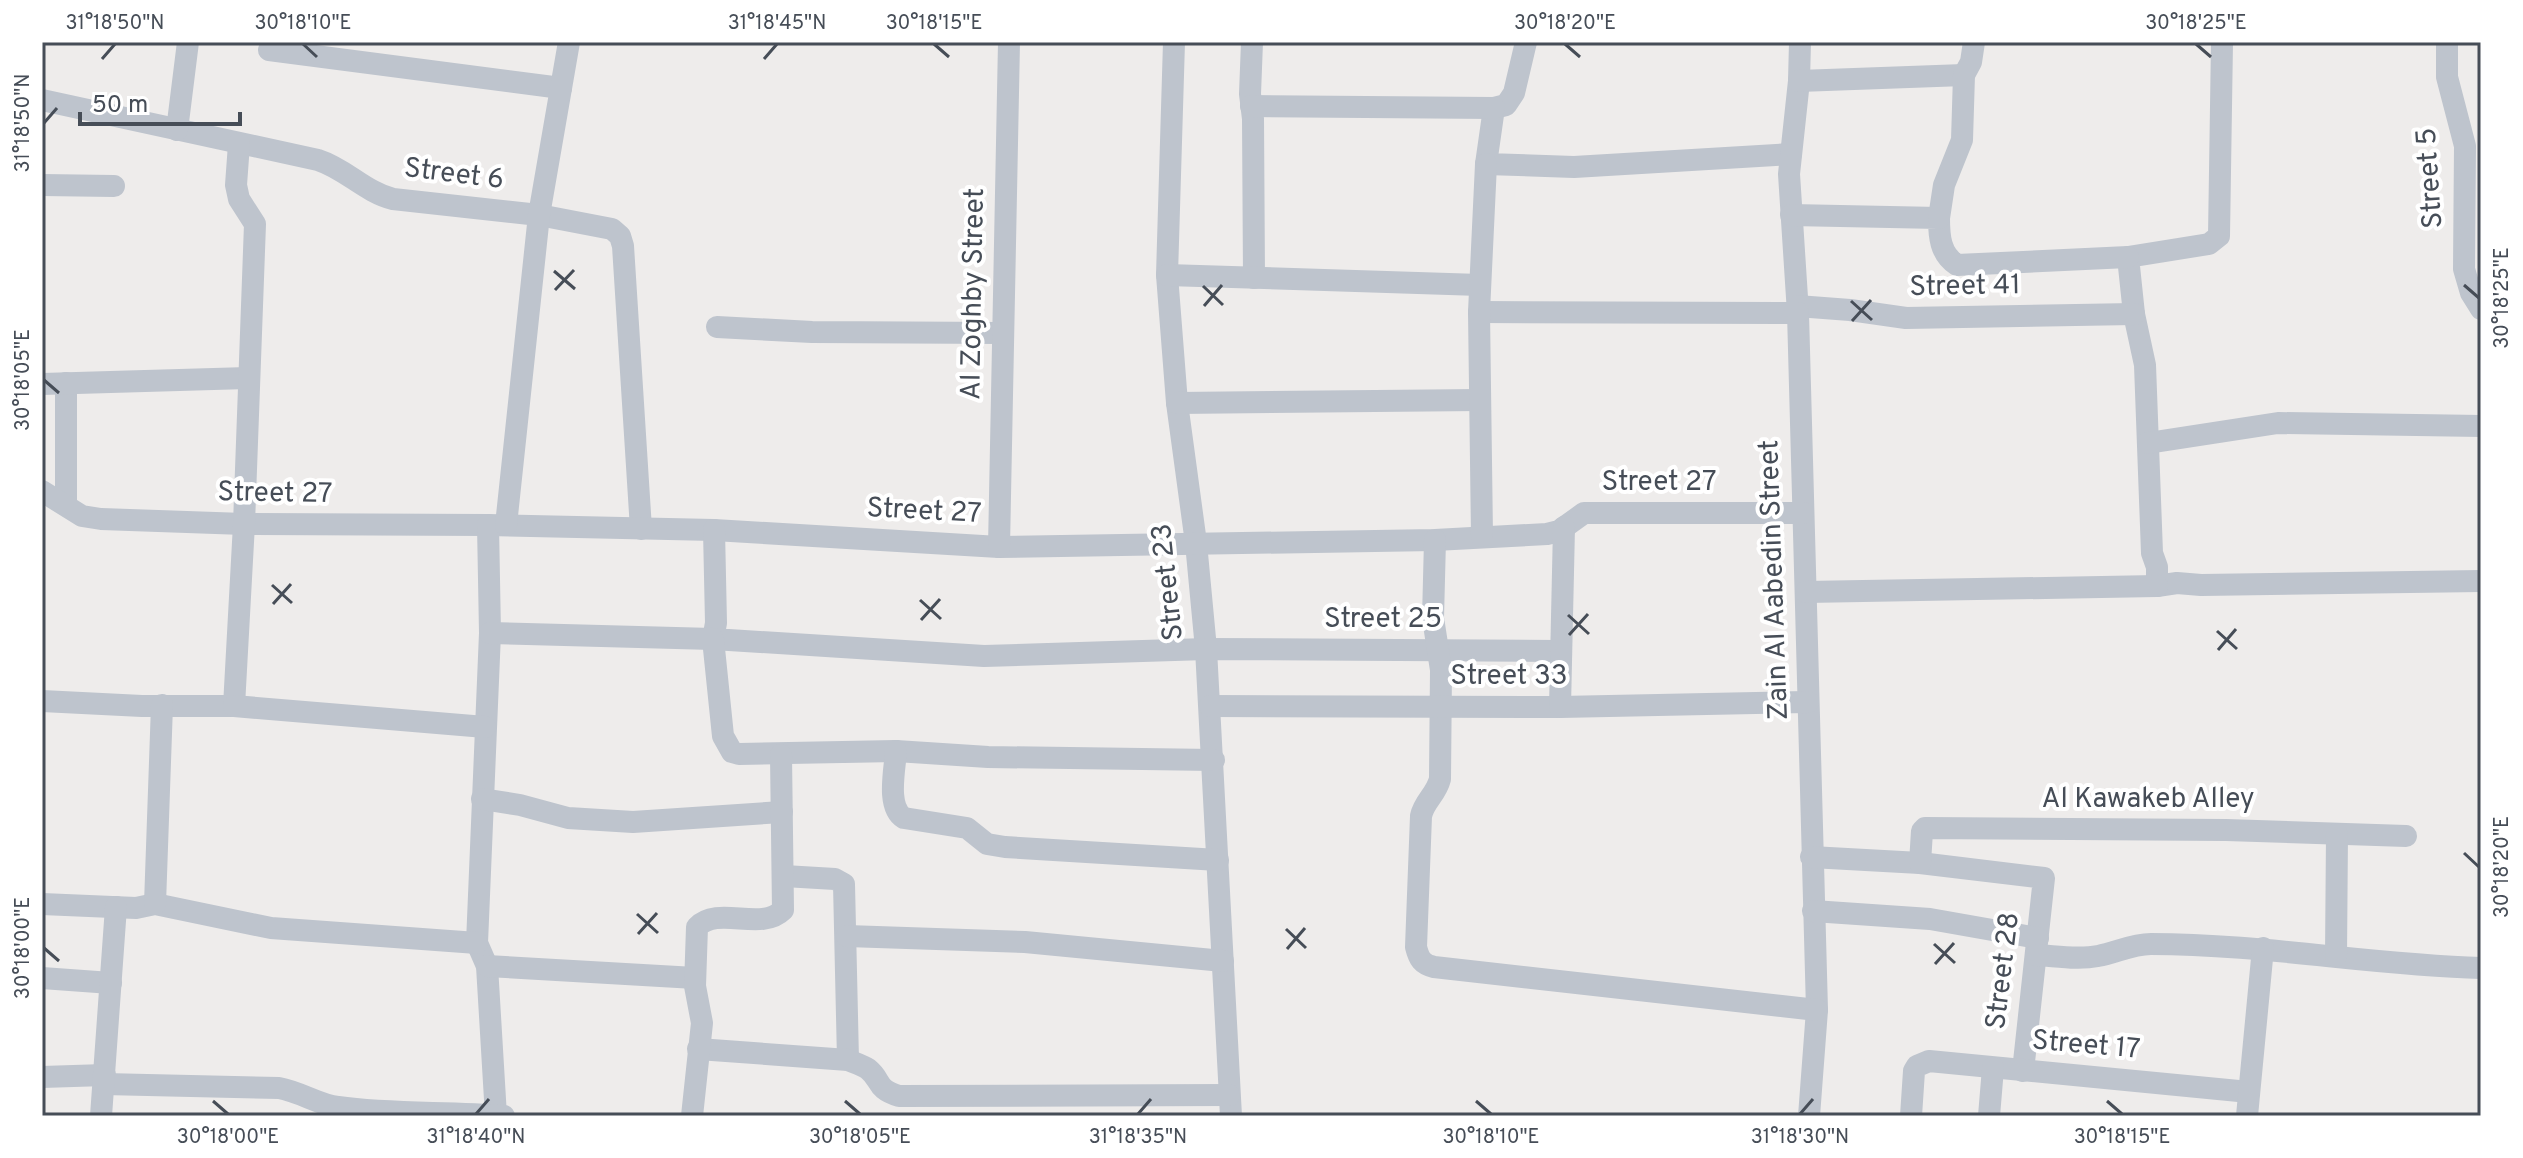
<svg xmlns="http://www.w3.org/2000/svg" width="2523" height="1158" viewBox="0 0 2523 1158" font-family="Overpass,sans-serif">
<rect width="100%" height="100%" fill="#eeeceb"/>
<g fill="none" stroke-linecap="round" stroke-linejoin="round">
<g stroke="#bec4cd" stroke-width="22">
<polyline points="1174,42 1167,275 1177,403 1196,543 1206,649 1231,1116"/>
<polyline points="1252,42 1250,94 1253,119 1254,278"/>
<polyline points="1526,42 1514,93 1506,105 1494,108 1486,164 1574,167 1791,154"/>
<polyline points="1800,42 1799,81 1789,174 1798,313 1817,1010 1809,1116"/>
<polyline points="2222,42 2219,236 2209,244 2128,257 2134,314 2145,365 2152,553 2157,567 2157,586 2177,583 2201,585 2481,581"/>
<polyline points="2447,42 2447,77 2465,146 2464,269 2471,293 2481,309"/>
<polyline points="269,50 561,88"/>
<polyline points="1799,81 1964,75"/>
<path d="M42,100L318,160C346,169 365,192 393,199L539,215L612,229L620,236L623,246L641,529"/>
<polyline points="1251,106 1494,108"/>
<polyline points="177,130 188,42"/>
<polyline points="42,185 114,186"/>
<path d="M1791,215L1939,218C1939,236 1940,254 1957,265L2128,257"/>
<polyline points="1939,218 1944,185 1962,140 1964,75 1971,62 1974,42"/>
<polyline points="1167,275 1480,285"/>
<polyline points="1797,306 1850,310 1906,318 2134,314"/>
<polyline points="1479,312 1798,313"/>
<polyline points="717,327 812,332 1003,333"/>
<polyline points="66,383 66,505"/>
<polyline points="42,384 248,378"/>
<polyline points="1177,403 1480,400"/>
<polyline points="2148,443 2278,423 2481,426"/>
<polyline points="42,491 82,516 101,519 244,524 488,525 714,530 999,547 1435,540 1547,534 1559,531 1584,513 1803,513"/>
<polyline points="488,525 490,633 477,943 487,966 496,1116"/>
<polyline points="506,525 539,215 569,42"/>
<polyline points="714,530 716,623 713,639 984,656 1206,649 1559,651"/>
<polyline points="1482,536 1479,312 1486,164"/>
<path d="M1435,540L1433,618L1441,670L1440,779C1436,795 1424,801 1421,816L1416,947C1419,959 1422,964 1434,967L1817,1010"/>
<polyline points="999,547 1009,42"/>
<polyline points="1806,592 2157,586"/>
<polyline points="490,633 713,639 723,736 732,752 739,754 896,751 988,757 1214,760"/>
<polyline points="42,701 142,706 234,706 244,524 255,224 239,199 236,185 239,144"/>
<polyline points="234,706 485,727"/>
<polyline points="1210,706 1560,707 1808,702"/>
<polyline points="1560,707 1564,527"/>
<path d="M896,751C895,769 886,807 904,818L967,828L987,844L1005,847L1218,860"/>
<polyline points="482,799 520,805 568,818 633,822 782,812"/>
<polyline points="1811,857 1920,863 2044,878 2023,1071"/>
<polyline points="1920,863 1922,831 1925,828 2226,830 2406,836"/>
<polyline points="784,876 835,879 844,884 848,1060"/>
<polyline points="42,904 136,908 155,904 271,928 477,943"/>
<polyline points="155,904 162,705"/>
<polyline points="1813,911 1930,919 2038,938"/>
<polyline points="847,936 1025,942 1223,961"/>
<path d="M2036,955C2056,956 2078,960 2098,956C2116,953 2131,944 2151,944C2262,944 2371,965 2481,968"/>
<polyline points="2336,956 2337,834"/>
<polyline points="487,966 695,978"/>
<polyline points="42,978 111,983"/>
<path d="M698,1049L848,1060C855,1063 862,1065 868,1069C882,1080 875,1089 899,1096L1229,1095"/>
<polyline points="42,1077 105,1075"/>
<path d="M104,1084L279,1088C301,1092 319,1105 338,1107C393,1115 449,1111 504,1116"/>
<polyline points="101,1116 116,907"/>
<path d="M692,1116L702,1023L695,986L697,927C718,905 761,932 783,910L781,755"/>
<polyline points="1911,1116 1914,1071 1917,1066 1929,1061 2249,1092"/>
<polyline points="1989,1116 1993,1068"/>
<polyline points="2247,1116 2263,948"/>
</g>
</g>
<path fill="none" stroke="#464d57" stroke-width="3" d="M303,44L317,57M934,44L949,57M1565,44L1580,57M2196,44L2211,57M102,59L115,44M764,59L777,44M44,123L57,108M554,271L575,289M2464,285L2479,298M1203,286L1223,305M555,290L574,270M1851,301L1872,320M1204,306L1222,285M1852,321L1871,300M44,380L59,393M272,585L292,603M920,600L941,619M273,604L291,584M1568,615L1589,634M921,620L940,599M2217,631L2237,649M1569,635L1588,614M2218,650L2236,629M2464,853L2479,867M637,914L658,933M1286,929L1306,948M638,934L657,913M1934,944L1955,963M44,948L59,961M1287,949L1305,928M1935,964L1954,943M213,1101L228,1114M845,1101L860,1114M1476,1101L1491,1114M2107,1101L2122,1114M476,1114L489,1099M1138,1114L1151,1099M1800,1114L1813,1099"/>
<g text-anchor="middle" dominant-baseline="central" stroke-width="8" stroke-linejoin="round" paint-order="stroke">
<g font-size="28" fill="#464d57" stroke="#fff">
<text transform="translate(454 175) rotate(7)">Street 6</text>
<text transform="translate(2431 178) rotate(-94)">Street 5</text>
<text transform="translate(1965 287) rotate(-1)">Street 41</text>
<text transform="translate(974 294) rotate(-89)">Al Zoghby Street</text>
<text x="1659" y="483">Street 27</text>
<text transform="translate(275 494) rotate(1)">Street 27</text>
<text transform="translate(924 512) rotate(3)">Street 27</text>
<text transform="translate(1775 580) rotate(-92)">Zain Al Aabedin Street</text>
<text transform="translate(1169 582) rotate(-96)">Street 23</text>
<text x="1383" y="620">Street 25</text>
<text x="1509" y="677">Street 33</text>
<text x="2148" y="800">Al Kawakeb Alley</text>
<text transform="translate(2004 971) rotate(-83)">Street 28</text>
<text transform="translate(2086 1046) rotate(5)">Street 17</text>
</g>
</g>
<rect width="2523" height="1158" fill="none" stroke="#ffffff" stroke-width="88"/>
<path d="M80 112v12h160v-12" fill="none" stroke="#464d57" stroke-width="4"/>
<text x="92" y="112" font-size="24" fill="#464d57" stroke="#ffffff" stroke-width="6" paint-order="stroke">50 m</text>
<rect x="44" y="44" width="2435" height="1070" fill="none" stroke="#464d57" stroke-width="3"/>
<g font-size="20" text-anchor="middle" fill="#464d57">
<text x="115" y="29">31°18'50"N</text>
<text x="303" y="29">30°18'10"E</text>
<text x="777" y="29">31°18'45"N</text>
<text x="934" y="29">30°18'15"E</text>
<text x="1565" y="29">30°18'20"E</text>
<text x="2196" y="29">30°18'25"E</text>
<text transform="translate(22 123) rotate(-90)" y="7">31°18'50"N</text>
<text transform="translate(2501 298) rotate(-90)" y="7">30°18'25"E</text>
<text transform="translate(22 380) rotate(-90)" y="7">30°18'05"E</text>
<text transform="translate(2501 867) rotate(-90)" y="7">30°18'20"E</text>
<text transform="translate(22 948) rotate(-90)" y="7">30°18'00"E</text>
<text x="228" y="1143">30°18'00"E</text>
<text x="476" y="1143">31°18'40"N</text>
<text x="860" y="1143">30°18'05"E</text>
<text x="1138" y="1143">31°18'35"N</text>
<text x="1491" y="1143">30°18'10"E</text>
<text x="1800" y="1143">31°18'30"N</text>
<text x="2122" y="1143">30°18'15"E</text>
</g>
</svg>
